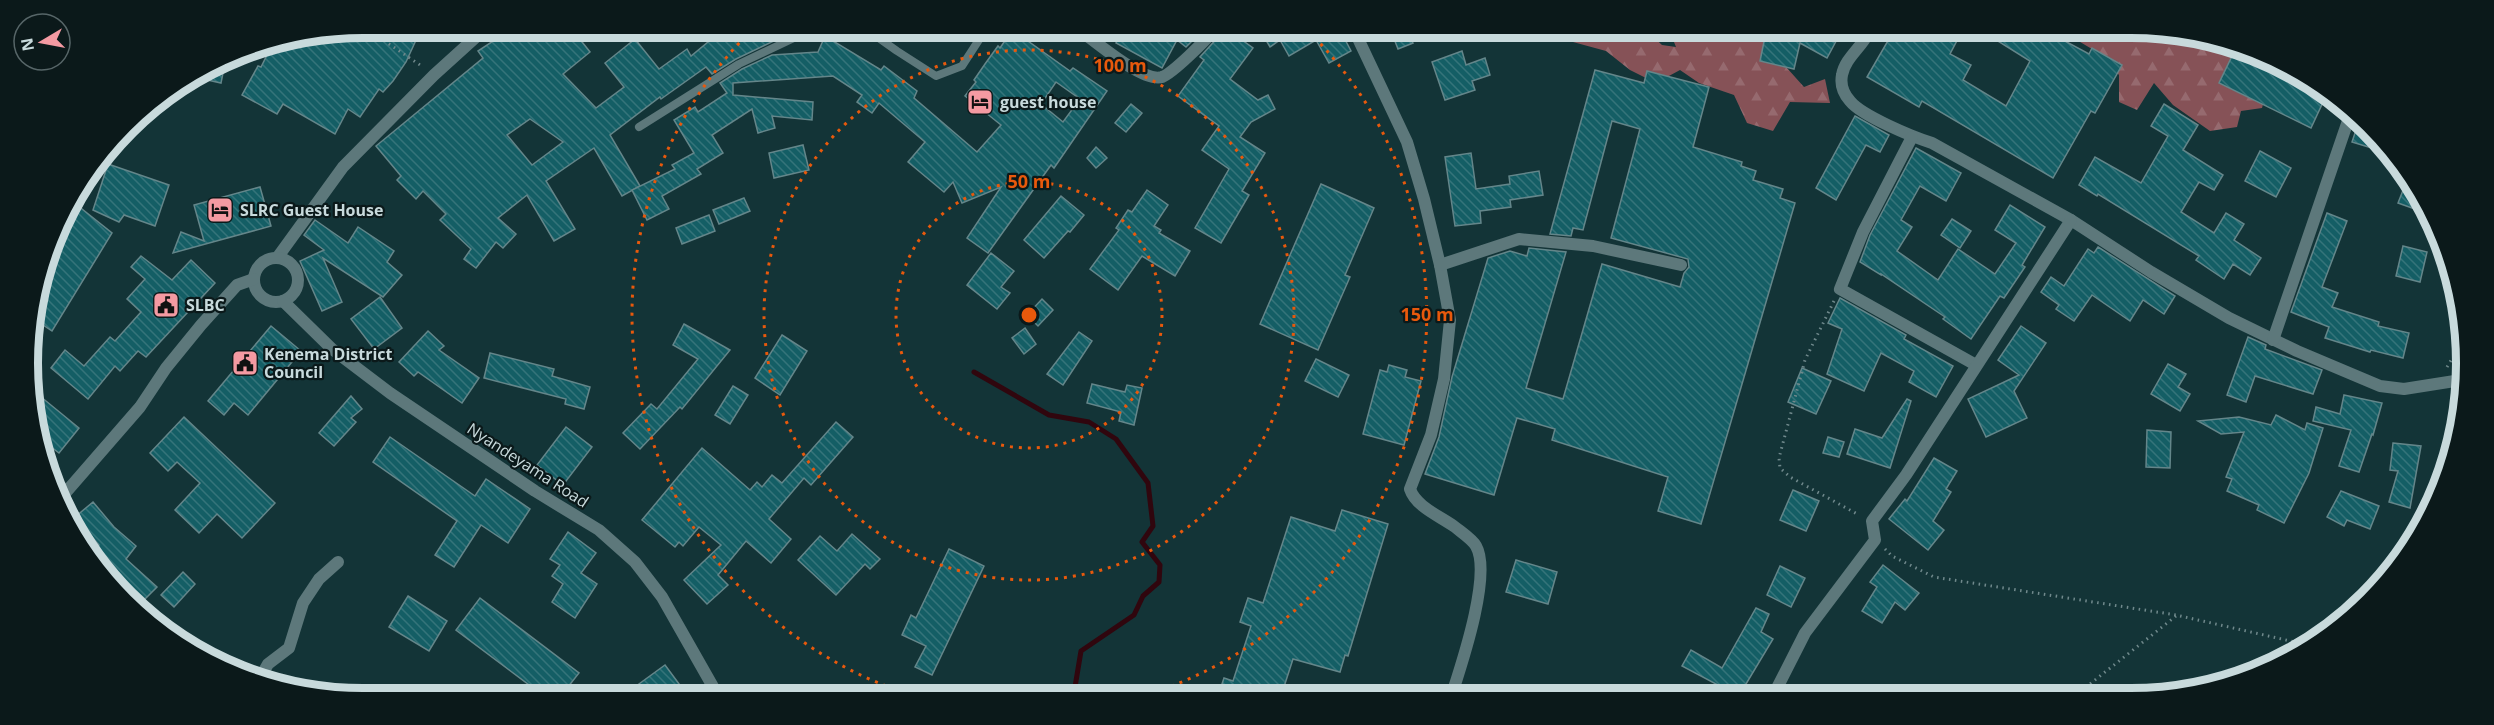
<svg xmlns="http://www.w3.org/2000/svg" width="2494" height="725" viewBox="0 0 2494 725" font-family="'Open Sans',sans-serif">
<defs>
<pattern id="forest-firs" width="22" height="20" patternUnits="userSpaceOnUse" patternTransform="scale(1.5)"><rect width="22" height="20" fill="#865257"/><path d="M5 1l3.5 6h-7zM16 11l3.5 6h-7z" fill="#966a6f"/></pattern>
<pattern id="building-back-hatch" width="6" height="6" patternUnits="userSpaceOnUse" patternTransform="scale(1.5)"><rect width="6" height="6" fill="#145e65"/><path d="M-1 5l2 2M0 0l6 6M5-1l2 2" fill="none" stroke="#35747a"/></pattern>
</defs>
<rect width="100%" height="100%" fill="#133437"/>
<g fill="url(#forest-firs)">
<polygon points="1571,31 1626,31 1638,38 1648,32 1662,45 1676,47 1670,32 1772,32 1777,57 1804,87 1825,79 1830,103 1790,102 1773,131 1747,123 1734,95 1699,83 1680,70 1656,83 1630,70 1606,51 1573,42"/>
<polygon points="2065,33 2197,33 2274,65 2262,108 2241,111 2237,127 2210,131 2173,105 2154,83 2137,110 2119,102 2119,75 2102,55"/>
</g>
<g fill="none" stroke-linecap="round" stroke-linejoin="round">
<polyline stroke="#30060e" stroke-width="5" points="974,372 1049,415 1089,422 1116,439 1148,483 1153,526 1142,542 1160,565 1159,582 1143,596 1134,615 1081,651 1074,693"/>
</g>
<g fill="url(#building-back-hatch)" stroke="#64868a" stroke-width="1.5" fill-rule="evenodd">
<polygon points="362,27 422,27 406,62 393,81 383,92 379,89 360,117 348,109 335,134 283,104 277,114 242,95 258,66 261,67 272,45"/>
<path d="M513,28H571L590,52L563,74L596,108L624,87L605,63L635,39L659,69L687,49L691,56L725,28H785L778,39L736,59L712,74L706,67L661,99L660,97L610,135L640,186L622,196L594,148L546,181L575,229L554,241L527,195L498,218L516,234L503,248L496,242L476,268L464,259L471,249L440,220L446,214L423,191L416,199L397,180L401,176L376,146L483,58L478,51ZM530,119L563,142L532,165L507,135Z"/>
<path d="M1013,29H1036L1028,41L1070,71L1073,68L1107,91L1054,168L1051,165L988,253L967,238L1001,187L962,203L953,182L944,192L908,162L925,142L879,103L872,113L857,102L862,95L833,76L733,83V95L813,102L812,120L772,116L775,128L758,133L752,109L712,135L723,153L697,169L701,174L662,196L669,209L647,220L632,190L675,169L672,165L694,153L674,120L695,107L698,112L727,93L720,83L742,69L772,55L818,52L825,36L881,70L884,66L917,91L914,98L977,152L1001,125L965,96L976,82L974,80L985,64L998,46L1000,48ZM1056,82L1080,99L1063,122L1041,104Z"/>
<polygon points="1123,30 1203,30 1186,47 1177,40 1162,68 1116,43"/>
<polygon points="1222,30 1228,30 1253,48 1230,79 1258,100 1268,95 1275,109 1251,122 1240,137 1265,153 1242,191 1249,195 1221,243 1195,228 1229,169 1202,150 1219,126 1178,96 1204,60 1200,57 1220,35"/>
<polygon points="1260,30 1340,30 1351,51 1329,63 1316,40 1289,56 1280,40 1270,47"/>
<polygon points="1391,31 1407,31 1413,43 1398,49"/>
<polygon points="1766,32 1841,32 1827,58 1800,43 1794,69 1760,61"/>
<polygon points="1893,32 1961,33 1950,54 1971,65 1963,80 2006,106 2030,61 1985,33 2050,33 2089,54 2092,48 2122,65 2095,113 2091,111 2053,178 1922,101 1919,107 1867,77"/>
<polygon points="1462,51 1466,65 1485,58 1490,75 1472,81 1475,90 1445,100 1432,62"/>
<polygon points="2234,52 2324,100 2311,128 2219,83"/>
<polygon points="226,58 221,83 194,77"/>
<polygon points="1595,70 1644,83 1647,71 1709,87 1693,147 1742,162 1741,166 1756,171 1753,180 1783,189 1780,198 1795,203 1701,524 1658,511 1668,477 1552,440 1555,429 1517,418 1494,495 1425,474 1439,437 1452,377 1488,258 1510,251 1527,256 1529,248 1566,252 1526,388 1563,399 1602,264 1680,287 1684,273 1689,267 1688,259 1611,238 1640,129 1612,121 1583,230 1573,228 1571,236 1550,234"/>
<polygon points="1131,104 1142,113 1126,132 1115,123"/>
<polygon points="2164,104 2198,125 2183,150 2223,175 2214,190 2199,182 2181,212 2214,233 2226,213 2244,224 2234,240 2261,258 2250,275 2233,264 2224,279 2196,260 2199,256 2098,194 2097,196 2079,185 2095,157 2141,183 2168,136 2151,126"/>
<polygon points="1855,116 1889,135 1880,152 1866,145 1836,200 1816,188"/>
<polygon points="2358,124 2367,132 2388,153 2352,142"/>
<polygon points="803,145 809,170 774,178 769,153"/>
<polygon points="1096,147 1107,158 1096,168 1087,158"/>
<polygon points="1916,148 1961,173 1946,201 1920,186 1901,220 1912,227 1897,251 1938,280 1958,249 1995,274 2016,243 1995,230 2010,205 2045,227 2022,265 2025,267 2004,298 2000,296 1971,339 1943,319 1945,317 1881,274 1881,275 1860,262 1870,235"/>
<polygon points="2260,151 2291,168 2276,197 2245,181"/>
<polygon points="1471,153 1476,189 1510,184 1509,176 1539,171 1543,195 1510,200 1511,207 1480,211 1481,223 1455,226 1445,157"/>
<polygon points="108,164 169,185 155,226 124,215 119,222 93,210"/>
<polygon points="2409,175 2410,176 2426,213 2398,203"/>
<polygon points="1321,184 1374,208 1345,275 1350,277 1318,350 1260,324"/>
<polygon points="260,187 271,226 173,253 181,232 204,241 194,205"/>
<polygon points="1147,190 1168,205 1154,226 1161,230 1159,233 1190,251 1175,276 1142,256 1118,290 1090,269 1119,230 1116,228 1128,210 1132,212"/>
<polygon points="1061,196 1084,215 1070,232 1068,231 1044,258 1024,240"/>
<polygon points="744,198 750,211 719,224 713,210"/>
<polygon points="72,201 112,233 52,331 34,319 62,214"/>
<polygon points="2327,213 2347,221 2322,287 2338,293 2332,307 2379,322 2378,326 2409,333 2403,358 2371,350 2370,352 2325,338 2329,327 2291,312"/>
<polygon points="709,215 715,231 682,244 676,228"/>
<polygon points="1952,219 1971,231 1960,248 1941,235"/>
<polygon points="315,220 348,243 358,227 394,251 387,262 402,275 383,297 323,258 342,302 322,311 300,261 324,250 304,235"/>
<polygon points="2403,246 2427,252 2420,282 2396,276"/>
<polygon points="2098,247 2175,296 2164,314 2143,300 2130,321 2092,295 2074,321 2056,309 2059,305 2041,292 2051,277 2064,286 2088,249 2094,253"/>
<polygon points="991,253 1014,271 1001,287 1010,293 997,309 967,285"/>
<polygon points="141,256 172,280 191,260 215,283 146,357 138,351 120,371 115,366 88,399 51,368 65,350 84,366 110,337 115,341 141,312 127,299 145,279 131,267"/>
<polygon points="380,297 402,328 374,349 351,319"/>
<polygon points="1840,298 1906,335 1904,339 1953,366 1936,397 1909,382 1914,371 1881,353 1864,391 1827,374 1842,329 1828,323"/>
<polygon points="1042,299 1053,310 1038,326 1027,315"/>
<polygon points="684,324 730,350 682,409 680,407 640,449 623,433 651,404 657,409 698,359 673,345"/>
<polygon points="271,326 301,351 248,415 234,403 224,415 208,401"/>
<polygon points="2021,326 2046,343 2014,391 2027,418 1986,437 1968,399 2019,375 1998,360"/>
<polygon points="1025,328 1036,344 1024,354 1012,338"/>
<polygon points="428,331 444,346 439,350 479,378 462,403 418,372 414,376 399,362"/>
<polygon points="1079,332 1092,341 1063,385 1047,374"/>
<polygon points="782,335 807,351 780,395 755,378"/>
<polygon points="2248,337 2266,345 2265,349 2322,370 2313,394 2255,376 2246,402 2227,395"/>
<polygon points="490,353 554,369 552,376 590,387 584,409 565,404 566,399 484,378"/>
<polygon points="1316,359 1349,375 1338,397 1305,381"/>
<polygon points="2168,364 2186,374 2178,387 2190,394 2180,411 2151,394"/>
<polygon points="1389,365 1407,370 1405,377 1421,381 1404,445 1363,434 1380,370 1387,372"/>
<polygon points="1802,368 1831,381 1816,414 1788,402"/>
<polygon points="1092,384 1125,392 1127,385 1142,388 1134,425 1119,421 1121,412 1087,403"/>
<polygon points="733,386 748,395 730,424 715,415"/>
<polygon points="35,392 79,428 59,453 41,439"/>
<polygon points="2344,395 2382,403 2373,435 2372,434 2359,472 2339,466 2351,430 2313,421 2316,407 2340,414"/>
<polygon points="351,396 362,409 351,418 356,422 334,446 319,433"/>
<polygon points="1907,399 1911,401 1890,468 1847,454 1855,429 1882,438"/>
<polygon points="2276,415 2305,430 2307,423 2323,428 2309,473 2284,523 2257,510 2259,505 2227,491 2232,479 2226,477 2244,432 2221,434 2198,421 2239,417 2271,425"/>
<polygon points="184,417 275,503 242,538 217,514 199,533 175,510 200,483 177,462 168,471 150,453"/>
<polygon points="836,422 853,437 811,485 804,478 769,519 791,539 771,563 746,541 718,575 728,585 707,604 684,580 721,545 699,527 683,546 679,542 675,547 642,520 702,448 750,490 757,482 762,487 772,475 782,483"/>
<polygon points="566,427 592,447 563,485 537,465"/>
<polygon points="2147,430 2171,432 2170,468 2146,467"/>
<polygon points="390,437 475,496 486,479 530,509 508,543 481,525 454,567 435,555 457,521 373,462"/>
<polygon points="1828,437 1844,442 1839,457 1823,453"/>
<polygon points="2393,443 2421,446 2410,508 2389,502 2398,471 2390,470"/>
<polygon points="1934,458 1957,471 1946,489 1951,492 1933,521 1944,530 1928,550 1889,519 1905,499 1907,501"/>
<polygon points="1793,490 1819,501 1806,531 1780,520"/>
<polygon points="2341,491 2379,506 2370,529 2347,520 2344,526 2327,517"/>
<polygon points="93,502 114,527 136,546 126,559 157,587 145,599 93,553 99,545 75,517"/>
<polygon points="1342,510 1388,524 1348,656 1345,655 1340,672 1293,659 1282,693 1219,693 1224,678 1233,681 1251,626 1240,622 1248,598 1263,603 1291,517 1335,531"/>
<polygon points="568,532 596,553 581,573 597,584 575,618 552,602 563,584 552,576 560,565 550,559"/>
<polygon points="852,534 880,559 870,569 865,564 836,595 798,560 820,536 837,551"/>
<polygon points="949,549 984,566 932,675 915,667 926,646 902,635 911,615 916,618"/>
<polygon points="1516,560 1557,572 1548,604 1506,592"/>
<polygon points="1883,565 1919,593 1905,610 1895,602 1882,623 1862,611 1877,587 1870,582"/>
<polygon points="1780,566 1805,578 1791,607 1767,595"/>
<polygon points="183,572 195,584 174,607 161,595"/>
<polygon points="408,596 447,621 429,651 389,627"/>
<polygon points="480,598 579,673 564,692 524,692 529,685 456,630"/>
<polygon points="1756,608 1769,614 1761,632 1773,639 1740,694 1713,694 1718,685 1682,666 1691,650 1722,668"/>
<polygon points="665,665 685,692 628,692"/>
</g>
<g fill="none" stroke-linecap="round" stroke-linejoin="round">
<g stroke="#70898c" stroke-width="3" stroke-dasharray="1.5 4.5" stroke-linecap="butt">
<polyline points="364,27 423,67"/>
<polyline points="1834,301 1805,360 1779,458 1780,468 1790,477 1859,515"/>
<polyline points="2447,367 2461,344"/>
<polyline points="1885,549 1892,556 1934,577 2176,615 2308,645"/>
<polyline points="2076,695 2176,616"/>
</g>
<g stroke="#5d787b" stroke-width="8">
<polyline points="866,29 897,51 936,76 962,66 986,29"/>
<polyline points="639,127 739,64 813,29"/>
<polyline points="46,472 68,490"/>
</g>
<g stroke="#5d787b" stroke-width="12">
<path d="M1078,29C1095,41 1143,83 1162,77C1173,73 1206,40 1214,30"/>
<path d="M1354,30L1407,142L1424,199L1440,265L1450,320L1444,379L1431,435L1410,489C1416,507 1440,516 1455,527C1461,532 1472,539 1476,546C1492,574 1462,663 1452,694"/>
<path d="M1869,32C1862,47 1845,58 1842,75C1840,85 1843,93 1850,101C1862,116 1913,137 1932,143L2071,220L2151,272L2229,318L2297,351L2380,386L2404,389L2461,380"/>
<polyline points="1912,137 1863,232 1840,289 1976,365"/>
<polyline points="277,258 343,167 434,75 487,27"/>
<circle cx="276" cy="280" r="22"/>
<polyline points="1440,265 1519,239 1593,246 1681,265"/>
<polyline points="283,301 332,349 390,393 535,491 599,530 635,562 662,597 716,692"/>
<polyline points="2273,340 2350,115"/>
<polyline points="60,499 140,407 166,368 201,325 237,285 254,279"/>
<polyline points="260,678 268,664 289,648 303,603 319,579 338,562"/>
<polyline points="1774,694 1805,633 1875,540 1872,521 1906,475 2071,220"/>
</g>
</g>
<g fill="none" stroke="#e8590c" stroke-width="3" stroke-dasharray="3 6">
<circle cx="1029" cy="315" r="133"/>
<circle cx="1029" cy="315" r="265"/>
<path d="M903 692A398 398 0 0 1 753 29M1308 31A398 398 0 0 1 1155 692"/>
</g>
<defs>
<symbol id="hotel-square" viewBox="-11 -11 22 22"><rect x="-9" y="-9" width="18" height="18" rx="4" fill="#f49aa2" stroke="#0b191a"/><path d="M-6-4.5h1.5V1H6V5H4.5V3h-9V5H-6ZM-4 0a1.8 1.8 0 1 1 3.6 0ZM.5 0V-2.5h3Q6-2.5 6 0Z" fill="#111"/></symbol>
<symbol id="civic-square" viewBox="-11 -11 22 22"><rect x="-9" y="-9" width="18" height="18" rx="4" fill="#f49aa2" stroke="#0b191a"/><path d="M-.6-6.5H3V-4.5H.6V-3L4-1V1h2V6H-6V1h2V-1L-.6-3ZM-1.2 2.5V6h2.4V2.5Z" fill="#111"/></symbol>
</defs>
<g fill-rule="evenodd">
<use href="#hotel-square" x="965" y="87" width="30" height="30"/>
<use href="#hotel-square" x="205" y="195" width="30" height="30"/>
<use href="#civic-square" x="151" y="290" width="30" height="30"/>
<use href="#civic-square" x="230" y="348" width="30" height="30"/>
</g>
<g text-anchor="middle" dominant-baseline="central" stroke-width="4.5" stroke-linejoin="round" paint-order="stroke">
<g font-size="16" font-weight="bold" fill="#c8dadc" stroke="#0b191a" text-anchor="start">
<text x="1000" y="102">guest house</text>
<text x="240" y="210">SLRC Guest House</text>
<text x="186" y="305">SLBC</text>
<text x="264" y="354">Kenema District<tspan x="264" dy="18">Council</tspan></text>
</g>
<g font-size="16" fill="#c8dadc" stroke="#0b191a">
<text transform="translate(528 465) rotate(33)">Nyandeyama Road</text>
</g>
</g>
<path d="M0 0H2494V725H0ZM363 38H2131A325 325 0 0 1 2456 363V363A325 325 0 0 1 2131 688H363A325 325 0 0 1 38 363V363A325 325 0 0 1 363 38Z" fill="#0b191a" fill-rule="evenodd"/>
<path fill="none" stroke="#c8dadc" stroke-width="8" d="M363 38H2131A325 325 0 0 1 2456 363V363A325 325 0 0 1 2131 688H363A325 325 0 0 1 38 363V363A325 325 0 0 1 363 38Z"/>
<circle cx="1029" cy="315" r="9" fill="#e8590c" stroke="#0b191a" stroke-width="3"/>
<g font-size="18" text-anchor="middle" font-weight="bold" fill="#e8590c" stroke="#0b191a" stroke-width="4.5" stroke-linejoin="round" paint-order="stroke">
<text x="1120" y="72">100 m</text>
<text x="1029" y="188">50 m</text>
<text x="1427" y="321">150 m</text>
</g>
<g transform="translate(42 42) rotate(260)"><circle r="28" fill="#0b191a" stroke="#576668" stroke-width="1.5"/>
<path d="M0-4.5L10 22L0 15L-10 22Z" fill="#f49aa2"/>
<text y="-9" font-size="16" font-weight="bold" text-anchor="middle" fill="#c8dadc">N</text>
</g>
</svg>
